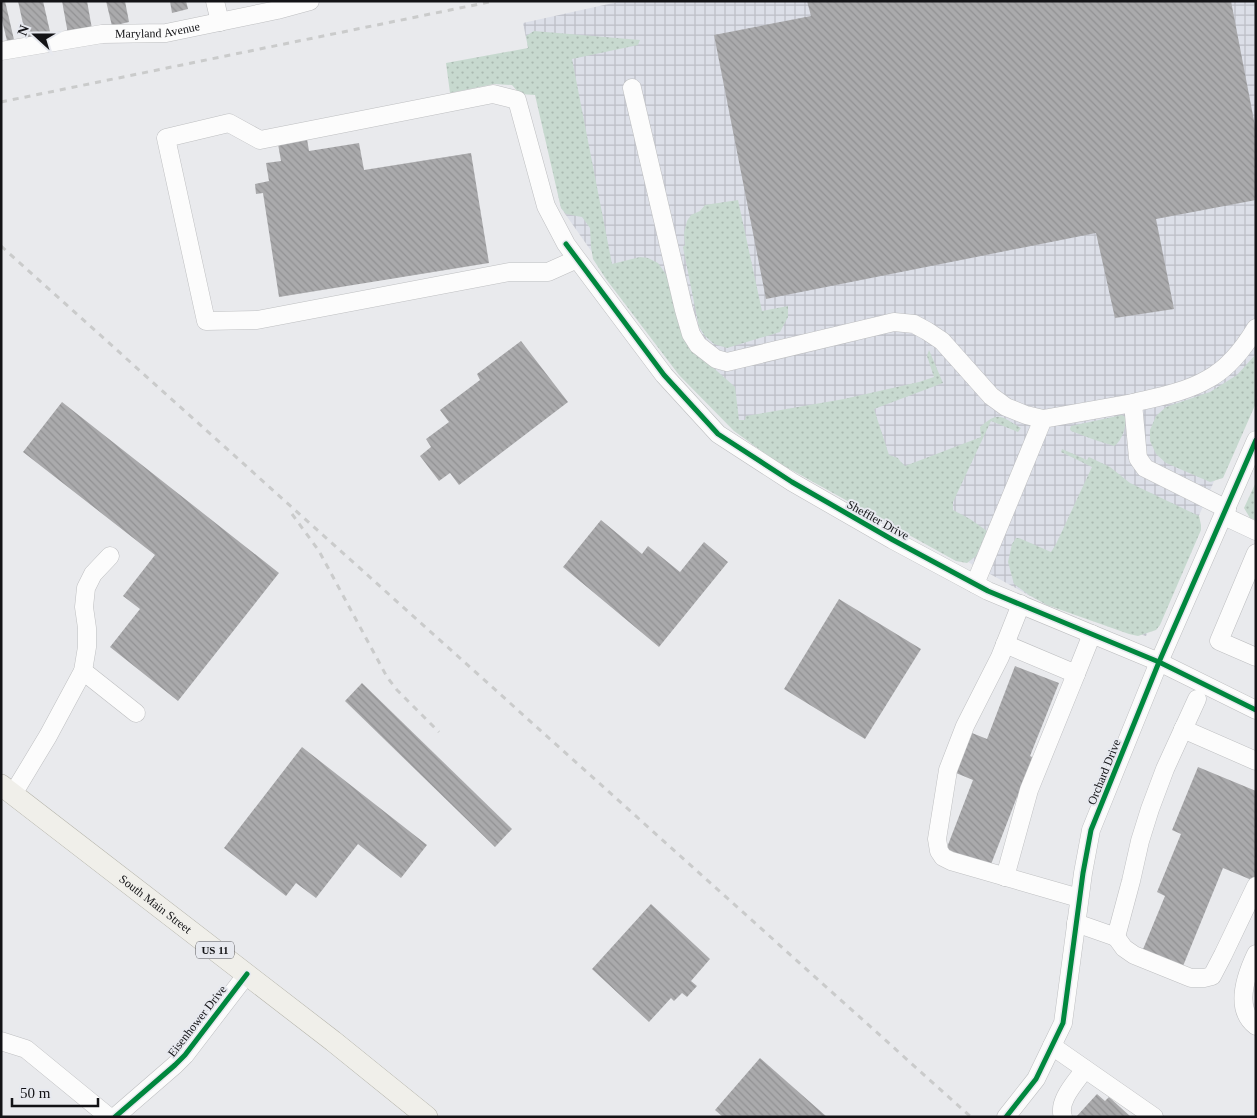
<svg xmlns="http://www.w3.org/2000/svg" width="1257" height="1118" viewBox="0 0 1257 1118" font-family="Georgia,serif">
<defs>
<pattern id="industrial-grid" width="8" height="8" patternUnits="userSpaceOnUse" patternTransform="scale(1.25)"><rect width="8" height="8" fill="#dcdfe8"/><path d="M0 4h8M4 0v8" fill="none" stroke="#bcbec6"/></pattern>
<pattern id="green-dots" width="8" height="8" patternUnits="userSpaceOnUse" patternTransform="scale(1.25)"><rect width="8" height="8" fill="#c7d9cf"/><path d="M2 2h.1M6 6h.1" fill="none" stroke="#aab9b1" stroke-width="1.8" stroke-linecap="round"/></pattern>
<pattern id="building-back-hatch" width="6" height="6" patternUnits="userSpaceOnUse" patternTransform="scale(1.25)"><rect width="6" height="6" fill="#aaaaac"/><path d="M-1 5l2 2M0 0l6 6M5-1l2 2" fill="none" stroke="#919193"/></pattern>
</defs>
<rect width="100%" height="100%" fill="#e9eaed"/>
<polygon fill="url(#industrial-grid)" points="622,1 1256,1 1256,386 1146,636 1047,605 753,445 658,346 561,208 523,23"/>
<g fill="url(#green-dots)">
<path d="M534,31L640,40L638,45L572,59L612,264L640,257L648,258L658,263L673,284L690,347L735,387L739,420H745L746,416L844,399L919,382L934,377L927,356L929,350L943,383L874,409L889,455L898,458L900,461L905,466L981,437L980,427C1000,410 1001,417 1021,428L1018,432L991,421L953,502V510L970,519L987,531L976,556L967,563L956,561L777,462L734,431L679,375L606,279L593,259L591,247L590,228L582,217L566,214L561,208L535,95L520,94L512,85L494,84L450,93L446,63L528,48L526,36Z"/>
<polygon points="738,200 762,311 788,306 788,317 780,332 727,348 714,344 705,336 699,327 683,247 685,245 684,233 687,221 691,215 700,211 705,205"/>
<polygon points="1256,354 1256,403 1223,478 1210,482 1166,463 1156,454 1150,441 1150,430 1156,416 1166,407 1210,392 1237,375"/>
<path d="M1122,415L1125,417C1127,426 1122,441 1114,446L1095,440L1071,431L1070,429L1071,426Z"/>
<polygon points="1062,449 1087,460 1089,457 1110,467 1130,483 1199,516 1201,525 1201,530 1160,625 1156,630 1138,636 1129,634 1047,605 1029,595 1014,584 1008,562 1012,544 1016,538 1019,538 1051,552 1056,544 1092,467 1061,452"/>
<polygon points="1256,482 1256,520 1250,518 1244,508"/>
</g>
<g fill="url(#building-back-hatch)">
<polygon points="1,1 5,1 15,44 8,45 1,16"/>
<polygon points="18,1 43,1 51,36 27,42"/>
<polygon points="62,1 87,1 92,29 68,34"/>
<polygon points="106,1 125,1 129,22 112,26"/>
<polygon points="170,1 186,1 188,9 172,13"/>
<polygon points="807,1 1231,1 1256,131 1256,200 1156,219 1174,309 1115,318 1096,233 766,299 714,35 811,16"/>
<polygon points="307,139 309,151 359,143 364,170 471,153 489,263 279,297 263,193 256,194 255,184 269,181 266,163 281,161 278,144"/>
<polygon points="521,341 568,402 459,485 450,473 439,481 420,456 431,447 426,439 449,422 440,410 480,380 477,374"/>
<polygon points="62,402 279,573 178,701 110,647 140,609 123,596 155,555 23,452"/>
<polygon points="601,520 642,554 648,546 680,572 704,542 728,562 659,647 563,567"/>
<polygon points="839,599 921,649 865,739 784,689"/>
<polygon points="1015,666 1059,683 1030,756 1034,758 1019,798 1017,797 990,867 946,850 973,780 956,773 972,733 987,739"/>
<polygon points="362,683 512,829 495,847 345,701"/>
<polygon points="302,747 427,845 401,878 358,844 316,898 296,883 286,896 224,848"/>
<polygon points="1198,767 1256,791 1256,877 1254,881 1223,868 1181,971 1141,954 1165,896 1157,892 1181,834 1172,830"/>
<polygon points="651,904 710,959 691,981 697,986 687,997 682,993 674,1001 671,998 649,1022 592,969"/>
<polygon points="760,1058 827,1117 723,1117 715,1110"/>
<polygon points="1097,1094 1105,1101 1109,1097 1131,1117 1076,1117"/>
</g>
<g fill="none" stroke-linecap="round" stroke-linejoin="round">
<defs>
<g id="minor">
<polyline points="215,1 220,22"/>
<path id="s1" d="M1,51L102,34L166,33L277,10L310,1"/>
<polyline points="632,88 684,310 691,334 698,345 716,359 727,362 894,322 914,324 927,331 942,341 991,396 1006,407 1026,415 1043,419"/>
<polyline points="577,259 548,272 509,272 257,320 206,321 166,138 229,123 260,140 493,94 517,100 546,206 566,244 577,259 664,375 718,434 792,482 893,540 988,591 1159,662 1256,710"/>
<path d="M1133,403C1158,397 1186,392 1208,379C1229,368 1244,348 1256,328"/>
<polyline points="1224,516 1256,531"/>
<polyline points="1256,553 1219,641 1256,657"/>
<polyline points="975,584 1043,419 1133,403 1138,458 1145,468 1227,509"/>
<polyline points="1021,604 1000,657 965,726 948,770 937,839 939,851 943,857 951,861 1079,898"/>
<polyline points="1005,644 1076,674 1092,634"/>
<polyline points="83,671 136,713"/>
<polyline points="1183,729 1256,761"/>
<polyline points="13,794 48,736 83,671 87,647 87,628 84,607 86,588 93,574 110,556"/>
<polyline points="1005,877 1029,790 1076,674"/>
<polyline points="1076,923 1116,937 1131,881 1140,841 1150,809 1165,769 1197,699"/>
<polyline points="1116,937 1124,948 1134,955 1191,978 1204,978 1212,976 1223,955 1256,886"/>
<path d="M1256,954C1246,975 1234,1009 1256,1026"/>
<polyline points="1,1041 26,1049 109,1117"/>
<polyline points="1052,1046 1154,1117"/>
<polyline points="115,1117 175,1065 185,1055 247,974"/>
<polyline points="1006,1117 1036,1079 1063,1023 1083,873 1091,830 1159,662 1256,440"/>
<path d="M1063,1117C1057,1101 1076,1082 1085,1069"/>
</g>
<g id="major">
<path id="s2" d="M1,785L333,1041L427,1117"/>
</g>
</defs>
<use href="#minor" stroke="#bebfc1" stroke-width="19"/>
<use href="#major" stroke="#b3b2a8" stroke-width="22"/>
<use href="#minor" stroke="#fcfcfc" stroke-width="18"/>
<use href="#major" stroke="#f0efea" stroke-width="21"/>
<g stroke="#cacbcb" stroke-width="3" stroke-dasharray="6 6" stroke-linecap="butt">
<polyline points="1,102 494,1"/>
<polyline points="1,246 971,1117"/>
<polyline points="292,514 319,551 387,677 397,690 439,732"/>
</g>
<defs>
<g id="cycleway">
<polyline points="566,244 664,375 718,434 792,482 893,540 988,591 1159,662 1256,710"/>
<polyline points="115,1117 175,1065 185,1055 247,974"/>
<polyline points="1006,1117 1036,1079 1063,1023 1083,873 1091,830 1159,662 1256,440"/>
</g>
</defs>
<use href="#cycleway" stroke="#e7e9ef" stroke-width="8"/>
<use href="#cycleway" stroke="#00873e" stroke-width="5"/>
</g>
<g text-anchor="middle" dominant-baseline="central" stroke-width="4" stroke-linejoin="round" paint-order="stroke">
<rect fill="#e7e9ef" stroke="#535357" stroke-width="1" x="196" y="941.5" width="38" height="17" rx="4"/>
<g font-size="11" font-weight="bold" fill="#131316">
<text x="215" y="950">US 11</text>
</g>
<g font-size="12" fill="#131316" stroke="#e7e9ef">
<text stroke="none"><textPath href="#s1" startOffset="158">Maryland Avenue</textPath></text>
<text transform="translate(878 520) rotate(29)">Sheffler Drive</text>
<text transform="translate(1104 772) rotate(-68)">Orchard Drive</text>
<text stroke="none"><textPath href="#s2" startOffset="195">South Main Street</textPath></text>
<text transform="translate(197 1021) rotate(-52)">Eisenhower Drive</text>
</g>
</g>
<rect width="1257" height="1118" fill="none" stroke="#131316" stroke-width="5"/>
<g transform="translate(35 35) rotate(291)" stroke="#e7e9ef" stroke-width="4" paint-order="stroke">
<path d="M0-4L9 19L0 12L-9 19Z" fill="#131316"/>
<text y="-8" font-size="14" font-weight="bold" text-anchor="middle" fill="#131316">N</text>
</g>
<path d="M12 1098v8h86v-8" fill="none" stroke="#131316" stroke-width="2.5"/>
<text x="20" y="1098" font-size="15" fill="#131316" stroke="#e7e9ef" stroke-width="4" paint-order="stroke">50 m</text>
</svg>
